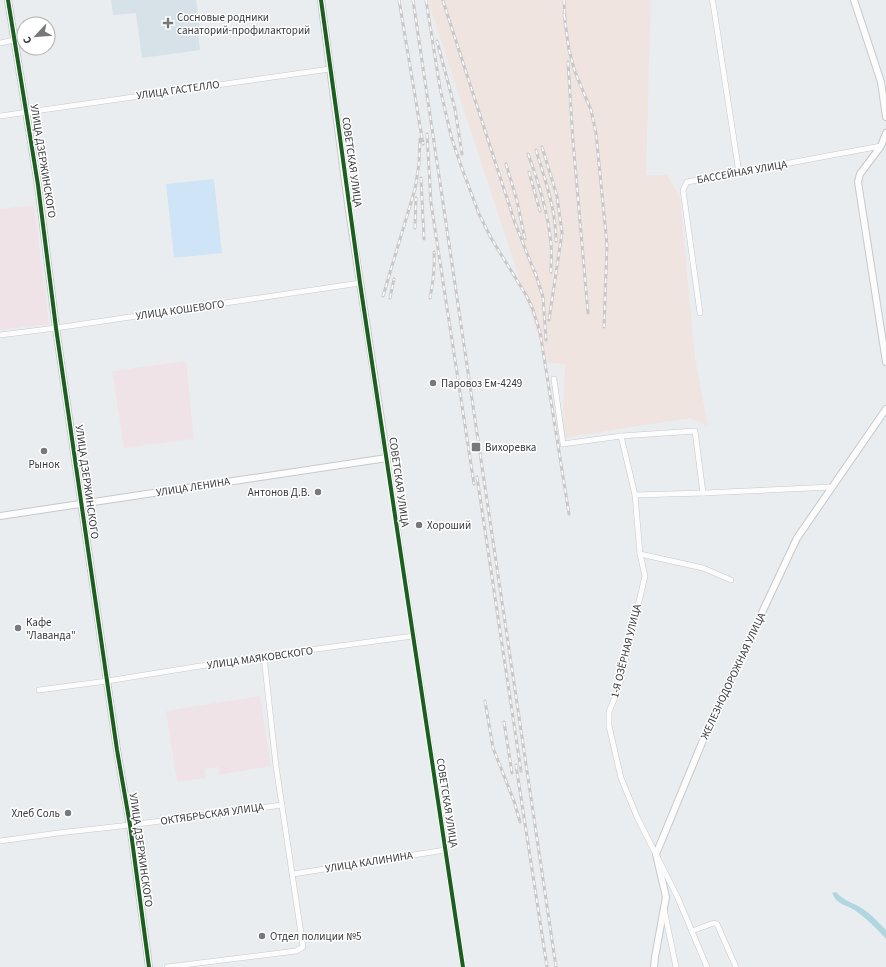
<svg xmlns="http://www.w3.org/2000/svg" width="886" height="967" viewBox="0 0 886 967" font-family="'Source Sans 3',sans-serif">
<rect width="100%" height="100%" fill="#eaedf0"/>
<polygon fill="#d7e1e8" points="111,0 196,0 200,30 198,34 200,50 142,58 136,13 113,15"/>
<polygon fill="#f0e4e1" points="429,0 649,0 651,2 646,175 667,175 680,197 695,358 708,426 691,418 562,438 565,364 547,363 430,7"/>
<g fill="#f0e3e7">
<polygon points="34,205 49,324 0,330 0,209"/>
<polygon points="186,361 194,439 124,448 112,371"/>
<polygon points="260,696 271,766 219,775 218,767 205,769 206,778 177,782 166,711"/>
</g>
<polygon fill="#cfe5f7" points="214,179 222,253 174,258 166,184"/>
<path fill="#b0d7df" d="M836,892C843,900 851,902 860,907C870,913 878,922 886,930V939C877,929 867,919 856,911C846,904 838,906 832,893Z"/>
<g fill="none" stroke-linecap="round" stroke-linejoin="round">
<defs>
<g id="minor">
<polyline points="712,0 713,3 739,173"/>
<polyline points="0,43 14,40"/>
<polyline points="0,116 330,69"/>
<polyline points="700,313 683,190 687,182 881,146"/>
<polyline points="0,335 56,328 360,283"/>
<polyline points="554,379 563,444 621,436 695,431 703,493"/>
<polyline points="621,436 635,495 640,554 645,576 619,687 609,712 609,726 621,778 638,819 677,896 707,967"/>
<polyline points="387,458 463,967"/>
<polyline points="635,495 703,493 832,487"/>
<polyline points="640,554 703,568 731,580"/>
<polyline points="39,690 107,681 250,658 413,636"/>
<polyline points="0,841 58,833 130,825 282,805"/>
<polyline points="293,874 445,850"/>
<polyline points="664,909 676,967"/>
<polyline points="692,931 714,923 717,924 736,967"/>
<polyline points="167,967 296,951 303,947 276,766 264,657"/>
</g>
<g id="tertiary">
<polyline points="8,0 38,185 56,328 117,750 130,825 149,967"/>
<polyline points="854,0 881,82 886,117"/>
<polyline points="886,133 881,146 860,174 858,182 886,362"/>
<polyline points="0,516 387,458 349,211 321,0"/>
<polyline points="654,967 655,957 666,897 656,854 711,721 797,538 886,409"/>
</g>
</defs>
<use href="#minor" stroke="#c6c9cb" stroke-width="6"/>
<use href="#tertiary" stroke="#c6c9cb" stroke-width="8"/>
<use href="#minor" stroke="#fcfcfd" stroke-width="5"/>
<use href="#tertiary" stroke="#fcfcfd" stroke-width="6"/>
<defs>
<g id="rail">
<polyline points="399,0 423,144"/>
<polyline points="413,0 556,967"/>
<polyline points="426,0 440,88 451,136 460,163 479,214 491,238 526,295 532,307 540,332 569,514"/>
<polyline points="564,0 565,20"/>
<polyline points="443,1 515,223 536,276"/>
<polyline points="564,14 569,50 575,72 591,110 596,133 607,245 604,327"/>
<polyline points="437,41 455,109 462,154"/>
<polyline points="568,62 573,141 588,313"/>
<polyline points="427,134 431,203 474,484"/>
<polyline points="542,147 557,196 562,233 549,320"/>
<path d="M536,150C545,180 556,209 556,241"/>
<path d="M528,154C539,183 548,213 551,244C552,253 551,263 551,272"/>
<polyline points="506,164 517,201 525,239"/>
<polyline points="529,172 540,211"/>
<polyline points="421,178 424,239"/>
<polyline points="415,228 416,198"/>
<polyline points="535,272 543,297 546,340"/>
<polyline points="383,296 415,189 419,164 420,139"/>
<polyline points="390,298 394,279"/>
<path d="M430,298C433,283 435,268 434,252"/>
<polyline points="477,477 521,771"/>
<polyline points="485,701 493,748 514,801 520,822"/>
<polyline points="504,722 512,773"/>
<polyline points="516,765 547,967"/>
</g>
</defs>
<use href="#rail" stroke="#c8c8c9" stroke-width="3"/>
<use href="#rail" stroke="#fff" stroke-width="1.5" stroke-dasharray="4.5" stroke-linecap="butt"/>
<defs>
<g id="cycleway">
<polyline points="8,0 38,185 56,328 117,750 130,825 149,967"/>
<polyline points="321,0 360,283 463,967"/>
</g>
</defs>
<use href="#cycleway" stroke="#fff" stroke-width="6"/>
<use href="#cycleway" stroke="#1b5e20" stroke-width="4"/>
</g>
<g fill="#76787b" stroke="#fff" stroke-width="1.5">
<path d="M166 17h4v4h4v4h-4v4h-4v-4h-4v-4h4z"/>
<circle cx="433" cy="383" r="4"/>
<rect x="471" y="442" width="10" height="10" rx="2"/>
<circle cx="44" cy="451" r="4"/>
<circle cx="318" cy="492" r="4"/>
<circle cx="419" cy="525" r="4"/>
<circle cx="18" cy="628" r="4"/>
<circle cx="68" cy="813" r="4"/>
<circle cx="262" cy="936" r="4"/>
</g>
<g text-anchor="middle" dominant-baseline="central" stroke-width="3" stroke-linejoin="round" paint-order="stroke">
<g font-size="11" fill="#37393c" stroke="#fff" text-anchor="start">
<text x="177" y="17">Сосновые родники<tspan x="177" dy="13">санаторий-профилакторий</tspan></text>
<text x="441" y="383">Паровоз Ем-4249</text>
<text x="485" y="447">Вихоревка</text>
<text x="44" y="464" text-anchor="middle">Рынок</text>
<text x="310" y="492" text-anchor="end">Антонов Д.В.</text>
<text x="427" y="525">Хороший</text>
<text x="26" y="622">Кафе<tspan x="26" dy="13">"Лаванда"</tspan></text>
<text x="60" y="813" text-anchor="end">Хлеб Соль</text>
<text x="270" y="936">Отдел полиции №5</text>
</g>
<g font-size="11" fill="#37393c" stroke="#fff">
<text transform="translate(178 90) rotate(-8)">УЛИЦА ГАСТЕЛЛО</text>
<text transform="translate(43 161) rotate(81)">УЛИЦА ДЗЕРЖИНСКОГО</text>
<text transform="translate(352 162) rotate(82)">СОВЕТСКАЯ УЛИЦА</text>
<text transform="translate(742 172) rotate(-10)">БАССЕЙНАЯ УЛИЦА</text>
<text transform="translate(180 310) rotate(-8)">УЛИЦА КОШЕВОГО</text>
<text transform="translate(87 482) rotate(82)">УЛИЦА ДЗЕРЖИНСКОГО</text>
<text transform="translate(399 482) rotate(82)">СОВЕТСКАЯ УЛИЦА</text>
<text transform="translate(193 487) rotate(-9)">УЛИЦА ЛЕНИНА</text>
<text transform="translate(626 651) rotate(-76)">1-Я ОЗЁРНАЯ УЛИЦА</text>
<text transform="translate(260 658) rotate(-8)">УЛИЦА МАЯКОВСКОГО</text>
<text transform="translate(733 676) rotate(-65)">ЖЕЛЕЗНОДОРОЖНАЯ УЛИЦА</text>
<text transform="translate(447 803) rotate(81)">СОВЕТСКАЯ УЛИЦА</text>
<text transform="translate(212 814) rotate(-8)">ОКТЯБРЬСКАЯ УЛИЦА</text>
<text transform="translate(141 850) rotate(82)">УЛИЦА ДЗЕРЖИНСКОГО</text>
<text transform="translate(369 862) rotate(-9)">УЛИЦА КАЛИНИНА</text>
</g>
</g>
<g transform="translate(36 36) rotate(244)"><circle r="19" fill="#ffffff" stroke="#afb0b1"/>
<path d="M0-3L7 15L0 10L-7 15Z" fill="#76787b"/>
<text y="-6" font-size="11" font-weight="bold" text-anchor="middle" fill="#37393c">С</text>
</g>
</svg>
